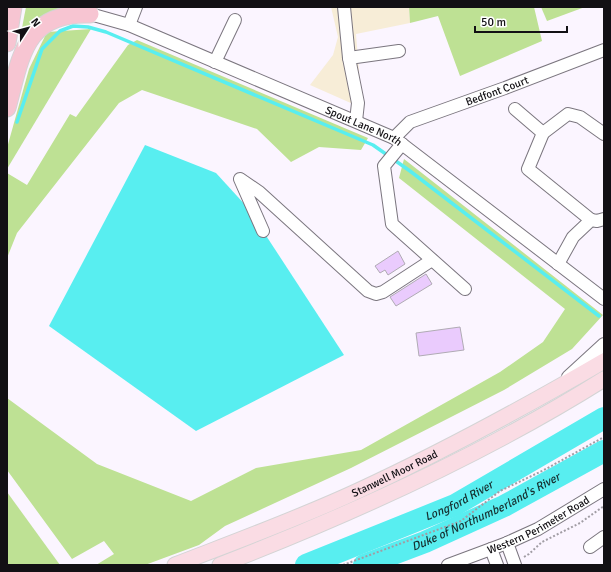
<svg xmlns="http://www.w3.org/2000/svg" width="611" height="572" viewBox="0 0 611 572" font-family="Signika,sans-serif">
<rect width="100%" height="100%" fill="#fbf5ff"/>
<polygon fill="#f7edd7" points="331,7 409,7 410,23 356,34 362,108 310,85 333,55 338,37"/>
<g fill="#bee194">
<polygon points="26,7 54,7 75,10 16,59"/>
<polygon points="409,7 534,7 542,41 460,76 438,16 410,23"/>
<polygon points="541,7 585,7 547,21"/>
<polygon points="91,29 7,169 7,148 29,69 47,32"/>
<polygon points="137,40 368,138 361,150 319,147 291,162 257,129 142,90 119,103 17,233 7,258 7,173 27,185 70,114 76,117 128,45"/>
<polygon points="404,159 603,315 572,349 504,390 351,468 225,526 199,545 145,565 96,565 114,554 104,541 72,559 7,470 7,398 97,464 191,501 256,468 361,450 500,372 543,342 565,309 399,178"/>
<polygon points="7,492 60,565 7,565"/>
</g>
<polygon fill="#58eef0" points="145,145 216,173 248,208 344,355 196,431 49,326"/>
<g fill="none" stroke-linecap="round" stroke-linejoin="round">
<polyline stroke="#58eef0" stroke-width="3.5" points="17,122 42,49 60,31 73,26 88,27 106,32 373,145 410,171 599,316"/>
<g stroke="#58eef0" stroke-width="22">
<path id="s1" d="M306,565L455,505L604,418"/>
<path id="s2" d="M364,565L425,542L504,506L604,451"/>
</g>
</g>
<g fill="#eacbfd" stroke="#b0abb4">
<polygon points="398,251 405,264 388,275 385,270 380,273 375,266"/>
<polygon points="426,274 432,284 396,306 390,297"/>
<polygon points="460,327 464,350 419,356 416,333"/>
</g>
<g fill="none" stroke-linecap="round" stroke-linejoin="round">
<defs>
<g id="minor">
<polyline points="344,7 349,58"/>
<path id="s3" d="M90,14L129,25L394,138L604,299"/>
<polyline points="129,25 136,7"/>
<polyline points="215,62 235,20"/>
<polyline points="515,109 543,133 528,169 591,220"/>
<polyline points="356,121 358,103 349,58 399,51"/>
<polyline points="543,133 568,114 580,117 604,134"/>
<path id="s4" d="M394,138L410,122L505,88L604,50"/>
<polyline points="402,144 384,166 392,224 465,289"/>
<polyline points="263,231 240,179 259,192 368,291 376,294 383,292 432,260"/>
<polyline points="558,264 573,237 591,220 597,221 604,219"/>
<polyline points="568,377 604,344"/>
<polyline points="507,543 515,565"/>
<polyline points="590,547 604,537"/>
<polyline points="491,549 497,565"/>
<path id="s5" d="M448,565L507,543L538,529L604,489"/>
</g>
<g id="major">
<path id="s6" d="M175,565C237,541 300,518 360,490C444,451 525,407 604,361"/>
<path d="M220,565C352,514 483,455 604,379"/>
</g>
<g id="highway">
<polyline points="7,43 13,7"/>
<path d="M7,108C21,57 24,12 90,14"/>
</g>
</defs>
<use href="#minor" stroke="#7b767f" stroke-width="14"/>
<use href="#major" stroke="#d4d4d5" stroke-width="17"/>
<use href="#highway" stroke="#d4d4d5" stroke-width="19"/>
<g stroke="#a19da4" stroke-width="2" stroke-dasharray="2 2" stroke-linecap="butt">
<polyline points="524,557 529,554 542,542 580,523 604,506"/>
<polyline points="343,565 461,521 500,491 544,470 604,437"/>
</g>
<use href="#minor" stroke="#fff" stroke-width="12"/>
<use href="#major" stroke="#fadce4" stroke-width="15"/>
<use href="#highway" stroke="#f7c5d2" stroke-width="17"/>
</g>
<g text-anchor="middle" dominant-baseline="central" stroke-width="3.5" stroke-linejoin="round" paint-order="stroke">
<g font-size="11" fill="#121014" stroke="#fff">
<text stroke="none"><textPath href="#s4" startOffset="115">Bedfont Court</textPath></text>
<text stroke="none"><textPath href="#s3" startOffset="296">Spout Lane North</textPath></text>
<text stroke="none"><textPath href="#s6" startOffset="238">Stanwell Moor Road</textPath></text>
<text stroke="none"><textPath href="#s5" startOffset="99">Western Perimeter Road</textPath></text>
</g>
<g font-size="12" font-style="italic" fill="#162f2f" stroke="#fff">
<text stroke="none"><textPath href="#s1" startOffset="166">Longford River</textPath></text>
<text stroke="none"><textPath href="#s2" startOffset="133">Duke of Northumberland's River</textPath></text>
</g>
</g>
<rect width="611" height="572" fill="none" stroke="#121014" stroke-width="16"/>
<g transform="translate(28 28) rotate(54)" stroke="#ffffff" stroke-width="3" paint-order="stroke">
<path d="M0-3L7 15L0 10L-7 15Z" fill="#121014"/>
<text y="-6" font-size="11" font-weight="bold" text-anchor="middle" fill="#121014">N</text>
</g>
<path d="M475 26v6h92v-6" fill="none" stroke="#121014" stroke-width="2"/>
<text x="481" y="26" font-size="12" fill="#121014" stroke="#ffffff" stroke-width="3" paint-order="stroke">50 m</text>
</svg>
